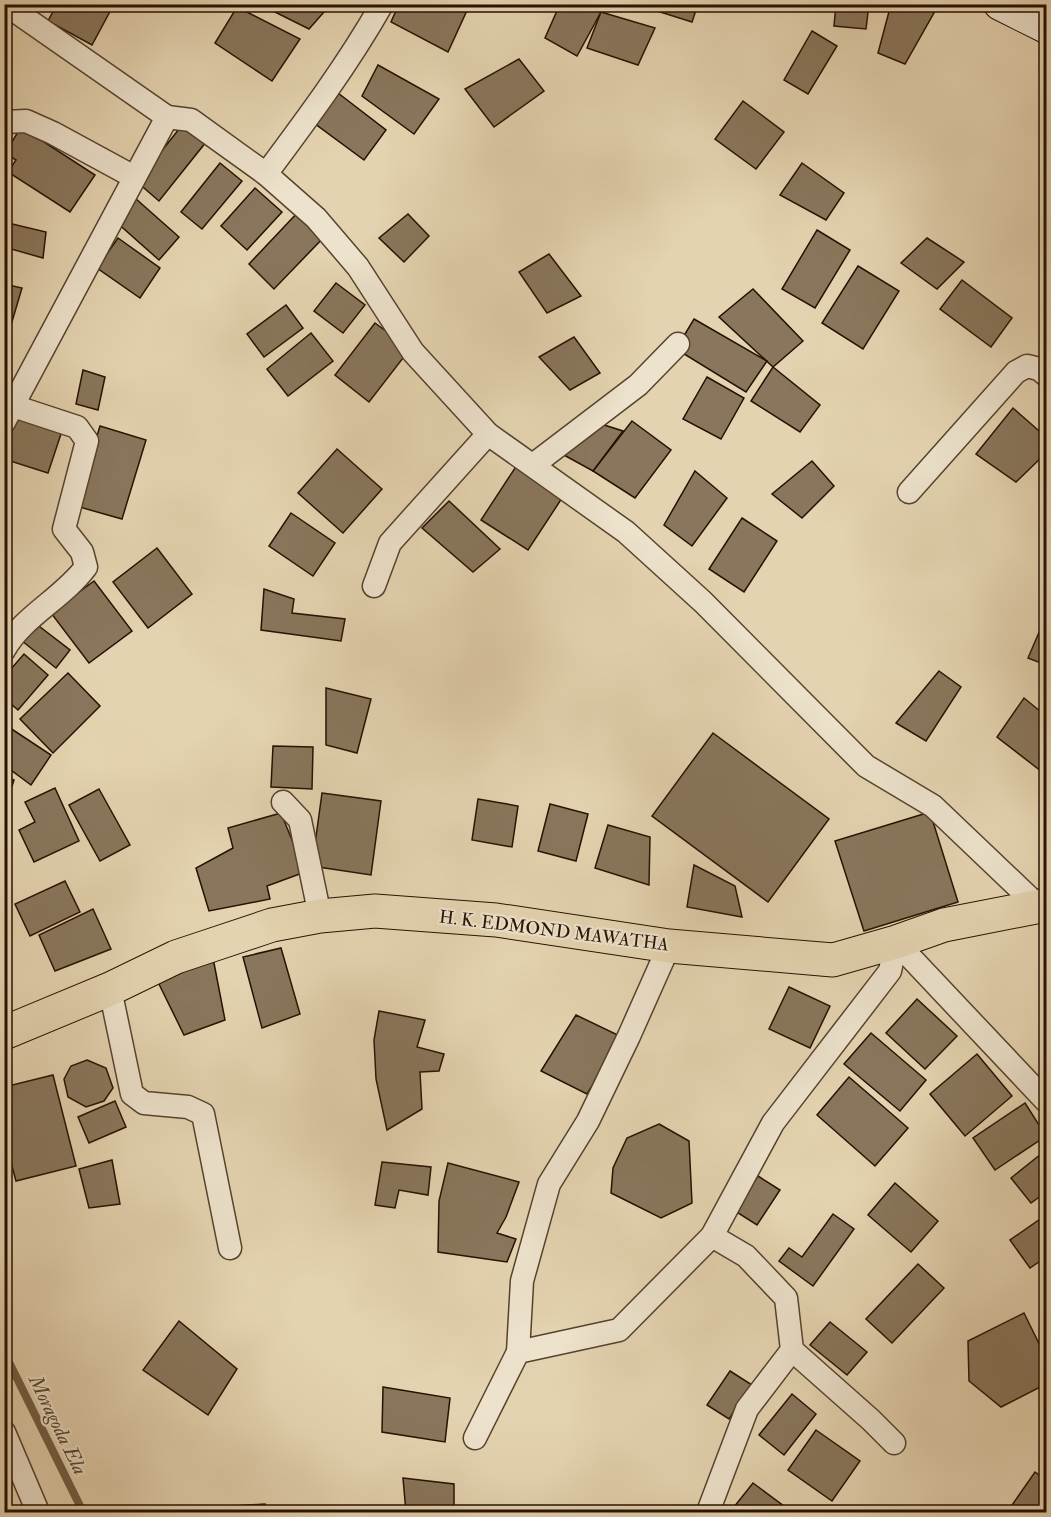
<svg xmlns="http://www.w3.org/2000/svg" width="1051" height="1517" viewBox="0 0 1051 1517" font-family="'IM FELL Double Pica',serif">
<rect width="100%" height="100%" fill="#e4d3b0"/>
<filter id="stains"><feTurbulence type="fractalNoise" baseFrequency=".00333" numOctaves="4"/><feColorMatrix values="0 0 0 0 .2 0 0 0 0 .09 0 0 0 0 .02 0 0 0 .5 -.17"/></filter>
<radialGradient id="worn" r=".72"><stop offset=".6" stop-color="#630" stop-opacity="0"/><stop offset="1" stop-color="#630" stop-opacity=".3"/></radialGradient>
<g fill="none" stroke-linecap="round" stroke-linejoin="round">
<polyline stroke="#715e46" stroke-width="8" points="4,1352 83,1512"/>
</g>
<g fill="#89765c" stroke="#261101" stroke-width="1.5">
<polygon points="57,4 114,4 92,45 48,21"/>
<polygon points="259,4 331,4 309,29"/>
<polygon points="399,4 465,4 469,6 448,52 391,22"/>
<polygon points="560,4 578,4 601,12 577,56 545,38"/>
<polygon points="635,4 698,4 692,22"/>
<polygon points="836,4 869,4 866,29 834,26"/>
<polygon points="891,4 939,4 905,64 878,53"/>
<polygon points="237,7 300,39 272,81 215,43"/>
<polygon points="601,12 655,28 638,65 587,48"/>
<polygon points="812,31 837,46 808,94 784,80"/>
<polygon points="519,59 544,91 494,127 465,89"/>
<polygon points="378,65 439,99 414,134 362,96"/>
<polygon points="338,93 386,130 364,160 314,123"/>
<polygon points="743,101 784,132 756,169 715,139"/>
<polygon points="183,124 206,142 159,201 137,182"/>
<polygon points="21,127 95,175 70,212 8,172 16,160 5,153"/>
<polygon points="220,163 242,181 202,229 181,212"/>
<polygon points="802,163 844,193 826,220 780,195"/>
<polygon points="255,188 282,212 247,250 221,226"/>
<polygon points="135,198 179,237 159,260 115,221"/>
<polygon points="299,211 325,236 274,289 249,264"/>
<polygon points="408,214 429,236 404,262 379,238"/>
<polygon points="4,222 46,232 43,258 4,247"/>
<polygon points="817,230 850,250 815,308 782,289"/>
<polygon points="118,238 160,268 140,298 97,268"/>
<polygon points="927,238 964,262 937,289 901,263"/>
<polygon points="549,254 581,296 547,313 519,272"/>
<polygon points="858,266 899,291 863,349 822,323"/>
<polygon points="962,280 1012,318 991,347 940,309"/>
<polygon points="336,283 365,305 343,333 314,311"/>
<polygon points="4,284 22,288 11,325 4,323"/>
<polygon points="753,289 803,341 773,367 719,317"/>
<polygon points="286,305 303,328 264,357 247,334"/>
<polygon points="694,319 767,361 746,392 676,349"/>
<polygon points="375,323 410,349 369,402 335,375"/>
<polygon points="311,333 333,361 288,396 267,369"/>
<polygon points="574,337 600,373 570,390 539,357"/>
<polygon points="773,367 820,405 800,432 751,401"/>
<polygon points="83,370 105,377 98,410 76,404"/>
<polygon points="707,377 744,398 721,439 683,419"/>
<polygon points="1013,408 1046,437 1046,453 1016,482 976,454"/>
<polygon points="17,410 64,425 48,473 4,459 4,431"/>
<polygon points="632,421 671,450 635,498 593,471"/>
<polygon points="601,424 623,431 593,471 564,455"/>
<polygon points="100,426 146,440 122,519 76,506"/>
<polygon points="337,449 382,489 343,533 298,493"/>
<polygon points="812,461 834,486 802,518 772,494"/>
<polygon points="517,465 564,495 528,550 481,520"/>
<polygon points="695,471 727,498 692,546 664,525"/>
<polygon points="449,501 500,549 473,572 422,528"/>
<polygon points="291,513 335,543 313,576 269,546"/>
<polygon points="742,518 777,541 744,592 709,569"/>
<polygon points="157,548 192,594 148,628 113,582"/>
<polygon points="94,581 132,631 89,663 51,613"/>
<polygon points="264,589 294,599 292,613 345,619 341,641 261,630"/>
<polygon points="1046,616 1046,665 1028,658"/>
<polygon points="31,620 70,650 56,668 17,637"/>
<polygon points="24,654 48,675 18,710 4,698 4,677"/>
<polygon points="939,671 961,687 926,741 896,723"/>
<polygon points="68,673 100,706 53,753 20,719"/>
<polygon points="326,688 371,699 357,753 326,745"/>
<polygon points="1024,698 1046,716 1046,775 997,737"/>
<polygon points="4,724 51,755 31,785 8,768 4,771"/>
<polygon points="713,733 829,819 768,902 652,816"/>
<polygon points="273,746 313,747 312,789 271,787"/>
<polygon points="4,777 14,780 4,811"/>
<polygon points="55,788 79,841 34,862 19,830 35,822 25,802"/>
<polygon points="99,789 130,845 100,861 69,805"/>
<polygon points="322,793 381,801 371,875 312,866"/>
<polygon points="478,799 518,806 512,847 472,840"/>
<polygon points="550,804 588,814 576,861 538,851"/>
<polygon points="930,812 958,902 864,931 835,841"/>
<polygon points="281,813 305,872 267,886 270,899 209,911 196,868 233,848 228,828"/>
<polygon points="608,825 650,837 649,885 595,868"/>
<polygon points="694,865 735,886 742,917 687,907"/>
<polygon points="65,881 80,912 30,936 15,904"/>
<polygon points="93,909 111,949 55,971 39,935"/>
<polygon points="281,948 300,1014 262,1028 243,957"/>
<polygon points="213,958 225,1020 184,1035 155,976"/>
<polygon points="789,987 830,1006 810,1048 769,1029"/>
<polygon points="917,999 957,1036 925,1069 886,1033"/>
<polygon points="379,1011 425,1020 417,1047 444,1054 439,1071 420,1072 422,1109 387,1130 376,1079 374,1040"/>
<polygon points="576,1015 622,1037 587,1094 541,1071"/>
<polygon points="871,1033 926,1080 900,1111 844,1064"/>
<polygon points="977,1054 1012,1096 965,1136 930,1094"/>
<polygon points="87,1060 106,1068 113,1088 104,1101 86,1107 68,1097 64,1079 71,1066"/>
<polygon points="53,1075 76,1166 16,1181 4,1137 4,1087"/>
<polygon points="849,1077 908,1128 875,1166 817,1115"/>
<polygon points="115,1101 126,1127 89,1143 78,1117"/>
<polygon points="1025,1103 1046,1136 995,1170 973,1138"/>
<polygon points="659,1124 689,1141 692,1203 661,1218 611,1193 613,1168 627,1138"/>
<polygon points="1046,1150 1046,1192 1031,1203 1011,1178"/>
<polygon points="112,1160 120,1204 89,1208 79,1169"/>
<polygon points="382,1162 431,1167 428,1195 399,1190 395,1208 375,1205"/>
<polygon points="448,1163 519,1182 506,1217 497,1233 516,1239 507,1262 438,1252 439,1201"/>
<polygon points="758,1176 780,1190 757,1225 735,1211"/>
<polygon points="895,1183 938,1221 911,1252 868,1215"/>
<polygon points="833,1214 854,1229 813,1286 779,1261 789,1248 802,1257"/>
<polygon points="1046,1215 1046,1257 1030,1268 1010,1240"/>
<polygon points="918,1264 944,1288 892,1343 866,1319"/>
<polygon points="1024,1313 1046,1358 1046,1384 1001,1407 969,1381 968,1341"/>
<polygon points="179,1321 237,1369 208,1415 143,1370"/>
<polygon points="830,1322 867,1352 847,1375 810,1345"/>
<polygon points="730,1371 752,1385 729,1419 707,1405"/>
<polygon points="383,1387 450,1398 445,1442 382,1432"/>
<polygon points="792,1394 816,1414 784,1455 759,1435"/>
<polygon points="816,1430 860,1461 832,1501 788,1470"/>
<polygon points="1035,1472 1046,1480 1046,1512 1017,1512 1010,1508"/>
<polygon points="403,1478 454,1484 454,1512 406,1512"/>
<polygon points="753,1483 792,1512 730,1512"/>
<polygon points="265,1504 267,1512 219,1512 219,1507"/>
<polygon points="553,1506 594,1512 549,1512"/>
</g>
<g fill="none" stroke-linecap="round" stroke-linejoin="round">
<defs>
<g id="street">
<polyline points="15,11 167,117"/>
<polyline points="4,122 26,121 53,133 134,177"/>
<polyline points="266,174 316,218 358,267 413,352 488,434 626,532 703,602 866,766 933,806 1038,906"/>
<path d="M4,403L77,427L87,441L64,529L82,552L86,567C63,598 22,617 4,650"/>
<path d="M4,422L167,117L191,120L266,174C307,119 348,64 382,4"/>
<polyline points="533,465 638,385 678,344"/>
<polyline points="909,492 1016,372 1027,366 1039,369 1046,375"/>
<polyline points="374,586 390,543 488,434"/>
<polyline points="283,802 300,820 320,916"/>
<polyline points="896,942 1046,1101"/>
<polyline points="110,989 132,1094 144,1103 188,1107 203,1114 230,1248"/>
<polyline points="792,1350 871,1420 894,1443"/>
<polyline points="518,1352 522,1281 549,1184 588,1121 629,1036 669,946"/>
<polyline points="4,1432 38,1512"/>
<polyline points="475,1438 518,1352 619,1330 712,1236 773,1123 890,971 896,942"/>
<polyline points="708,1512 747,1409 792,1350 786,1298 746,1256 712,1236"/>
</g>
<polyline id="secondary" points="1000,4 1046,27"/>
<polyline id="primary" points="4,1033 110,989 176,957 272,925 320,916 375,911 496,920 669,946 833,960 896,942 944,925 1046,905"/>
</defs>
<use href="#street" stroke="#56422d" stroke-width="25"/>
<use href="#secondary" stroke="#261101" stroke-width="34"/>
<use href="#primary" stroke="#261101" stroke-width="35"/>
<use href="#street" stroke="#ede2cc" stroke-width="22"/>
<use href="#secondary" stroke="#ede2cc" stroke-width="32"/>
<use href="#primary" stroke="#e4d3b0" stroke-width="33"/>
</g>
<g text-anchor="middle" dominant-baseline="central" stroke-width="4.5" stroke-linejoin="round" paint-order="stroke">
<g font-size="18" fill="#261101" stroke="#ede2cc">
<text transform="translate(554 931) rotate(7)">H. K. EDMOND MAWATHA</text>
</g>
<g font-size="20" font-style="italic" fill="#58442f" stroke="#ede2cc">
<text transform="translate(58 1425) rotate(64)">Moragoda Ela</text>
</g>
</g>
<rect width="1051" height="1517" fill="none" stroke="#e4d3b0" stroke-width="24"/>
<rect x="6" y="6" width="1039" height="1505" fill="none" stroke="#261101" stroke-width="3"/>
<rect x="12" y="12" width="1027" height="1493" fill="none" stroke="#261101" stroke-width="1.5"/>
<rect width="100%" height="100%" filter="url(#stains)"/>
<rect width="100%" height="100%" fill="url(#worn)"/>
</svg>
